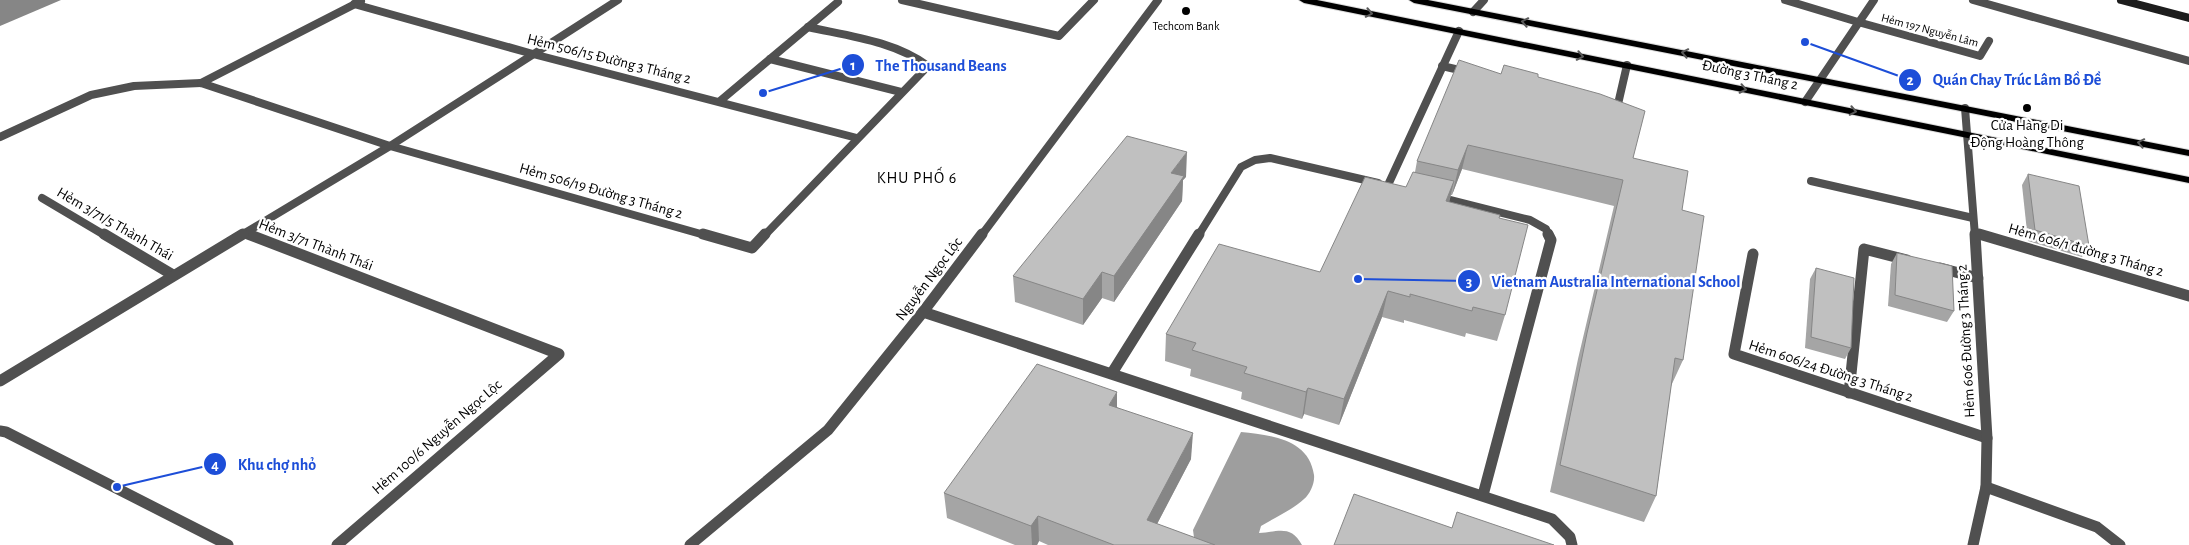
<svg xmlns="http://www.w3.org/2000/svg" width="2189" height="545" viewBox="0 0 2189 545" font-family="'Alegreya Sans',sans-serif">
<rect width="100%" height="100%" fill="#fff"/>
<path fill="#9e9e9e" d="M1241,432C1271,435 1309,439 1314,475C1315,483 1310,494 1304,499C1294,509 1274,518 1261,526L1259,533C1277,532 1291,524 1302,545H1195L1193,530Z"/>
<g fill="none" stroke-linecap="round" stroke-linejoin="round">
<defs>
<g id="primary">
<polygon points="1299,0 1317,0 2189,177 2189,183 1304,3"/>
<polygon points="1409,0 1428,0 2189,150 2189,156 1414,3"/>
</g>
</defs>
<use href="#primary" stroke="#dbdbdb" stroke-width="2"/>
<g stroke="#505050" stroke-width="8">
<polyline points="902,0 1059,36 1094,0"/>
<polyline points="1785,0 1858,22"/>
<path d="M808,27C849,36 894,41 928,66"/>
<polyline points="770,59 901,92"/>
<polyline points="1442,66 1468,72"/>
<polyline points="1609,103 1618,104 1627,65"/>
<polyline points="0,137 91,95 134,86 201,83"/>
<polyline points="1388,185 1459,31"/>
<polyline points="1438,197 1530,220 1546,229 1549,236"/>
<polyline points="42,198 106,236"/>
<polyline points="1198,236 1241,167 1255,160 1270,158 1378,183"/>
</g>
<g stroke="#505050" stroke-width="11">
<polyline points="104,234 173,275"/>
<polyline points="1753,254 1734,354 1987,438"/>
<polyline points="1940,268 1978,278"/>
<polyline points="923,312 1552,519 1570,537 1572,545"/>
<polyline points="1112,373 1199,234"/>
<polyline points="1849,393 1864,249 1907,260"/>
<polyline points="1986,487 2097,527 2120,545"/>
<polyline points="1483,495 1551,240 1548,234"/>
</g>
<g stroke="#505050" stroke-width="8">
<polyline points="1973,0 2189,61"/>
<polyline points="354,4 533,54 857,138"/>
<polyline points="1473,12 1484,0"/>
<polyline points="1858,22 1980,56 1989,41"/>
<polyline points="201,83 390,146 708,236"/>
<polyline points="201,83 361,1"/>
<polyline points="720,101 838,2"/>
<polyline points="1805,102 1874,0"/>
<polyline points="1965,108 1975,236"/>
<polyline points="1811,181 1973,218"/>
<polyline points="245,233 390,146 618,0"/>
<polyline points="1975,233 1984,236"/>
<polyline points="241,236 245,233 252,236"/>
<polyline points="764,236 928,66"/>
<polyline points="981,236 1158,0"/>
</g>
<g stroke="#505050" stroke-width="11">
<polyline points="248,234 559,354 337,545"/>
<polyline points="703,234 752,248 765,234"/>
<polyline points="1979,234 2189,296"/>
<polyline points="0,381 243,234"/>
<polyline points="0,431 6,432 228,545"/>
<polyline points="690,545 828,430 923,312 982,234"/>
<polyline points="1973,545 1986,487 1987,438 1975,234"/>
</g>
<polyline stroke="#1d1d1d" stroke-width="8" points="2121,0 2189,18"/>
<use href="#primary" fill="#000" fill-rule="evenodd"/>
</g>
<g fill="#a5a5a5">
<polygon points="1501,74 1538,77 1633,158 1682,210 1683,360 1671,386 1656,496 1644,522 1550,492 1578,359 1614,206 1462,169 1452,195 1451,195 1449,202 1499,218 1505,315 1497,341 1466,333 1465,337 1404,320 1404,323 1382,317 1339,425 1304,414 1302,419 1241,399 1242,392 1190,376 1191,369 1165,361 1166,334 1320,272 1406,187 1415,172 1417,161"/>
<polygon points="2028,174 2089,246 2082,257 2028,241 2022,185"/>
<polygon points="1186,177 1183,180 1182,201 1114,302 1102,298 1083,325 1015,302 1013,276"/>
<polygon points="1897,253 1954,311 1947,322 1888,306 1891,264"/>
<polygon points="1816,268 1851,348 1845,359 1805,348 1810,279"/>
<polygon points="1117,407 1191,459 1157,524 1215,545 1048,545 1039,541 1037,545 1015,545 947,518 944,493"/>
</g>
<g fill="#868686">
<polygon points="0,0 61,0 0,26"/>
<polygon points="1468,145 1462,169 1452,195 1458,170"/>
<polygon points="1187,152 1186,177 1183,180 1182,201 1114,302 1114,276 1171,173"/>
<polygon points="1454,181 1448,206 1446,201"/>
<polygon points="1102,272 1102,298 1083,325 1083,299"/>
<polygon points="1388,291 1382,317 1339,425 1344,399"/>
<polygon points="1308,388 1304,414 1302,419 1306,392"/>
<polygon points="1117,392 1117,417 1109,405"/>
<polygon points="1193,433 1191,459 1146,545 1147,520"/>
<polygon points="1038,516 1039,541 1037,545 1032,545 1031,526"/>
</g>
<g fill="#c0c0c0" stroke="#868686">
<polygon points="1459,60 1501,74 1504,65 1538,74 1538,77 1600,94 1645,111 1633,158 1688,171 1682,210 1704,216 1683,360 1675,358 1656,496 1560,465 1587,333 1623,180 1468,145 1458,170 1417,161"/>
<polygon points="1127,136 1187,152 1171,173 1184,176 1114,276 1102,272 1083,299 1013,276"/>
<polygon points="1413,172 1454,181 1446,201 1500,215 1499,218 1528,225 1505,315 1473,307 1472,311 1410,294 1410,297 1388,291 1344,399 1308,388 1306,392 1244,373 1247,367 1192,350 1196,343 1166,334 1219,244 1320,272 1365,177 1406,187"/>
<polygon points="2028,174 2079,186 2089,246 2035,230"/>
<polygon points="1897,253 1952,266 1954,311 1895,295"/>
<polygon points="1816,268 1854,278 1851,348 1811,337"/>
<polygon points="1037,364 1117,392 1109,405 1193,433 1147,520 1215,545 1114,545 1038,516 1031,526 944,493"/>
<polygon points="1354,494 1452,528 1457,512 1554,545 1334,545"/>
</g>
<defs><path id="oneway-chevron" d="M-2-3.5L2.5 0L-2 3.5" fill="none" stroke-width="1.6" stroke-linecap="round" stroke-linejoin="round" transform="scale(1.25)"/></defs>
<g stroke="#595959">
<use href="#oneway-chevron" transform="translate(1369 13) rotate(11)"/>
<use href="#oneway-chevron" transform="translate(1525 22) rotate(-169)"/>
<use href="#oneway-chevron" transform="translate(1685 53) rotate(-169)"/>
<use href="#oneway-chevron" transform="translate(1580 56) rotate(11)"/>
<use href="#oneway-chevron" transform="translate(1743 89) rotate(12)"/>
<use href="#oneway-chevron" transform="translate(1853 111) rotate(11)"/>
<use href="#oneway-chevron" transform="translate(2141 143) rotate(-169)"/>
</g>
<g fill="#000" stroke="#fff" stroke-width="2">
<circle cx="1186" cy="11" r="5"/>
<circle cx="2027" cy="108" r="5"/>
</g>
<g text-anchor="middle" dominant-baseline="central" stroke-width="4.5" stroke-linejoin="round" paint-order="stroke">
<g font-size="12" fill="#000" stroke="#fff">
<text x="1186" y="26">Techcom Bank</text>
</g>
<g font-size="12" fill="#000" stroke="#fff">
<text transform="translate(1930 30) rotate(15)">Hẻm 197 Nguyễn Lâm</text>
</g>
<g font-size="15" fill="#000" stroke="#fff">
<text transform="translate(609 59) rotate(14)">Hẻm 506/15 Đường 3 Tháng 2</text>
<text transform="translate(1750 75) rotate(12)">Đường 3 Tháng 2</text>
<text transform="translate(601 191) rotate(16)">Hẻm 506/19 Đường 3 Tháng 2</text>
<text transform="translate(115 224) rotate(30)">Hẻm 3/71/5 Thành Thái</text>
<text transform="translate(316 245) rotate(21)">Hẻm 3/71 Thành Thái</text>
<text transform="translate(2086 250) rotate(16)">Hẻm 606/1 đường 3 Tháng 2</text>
<text transform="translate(929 279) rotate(-53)">Nguyễn Ngọc Lộc</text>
<text transform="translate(1966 341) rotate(-93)">Hẻm 606 Đường 3 Tháng 2</text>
<text transform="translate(1831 371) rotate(18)">Hẻm 606/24 Đường 3 Tháng 2</text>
<text transform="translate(437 437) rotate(-41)">Hẻm 100/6 Nguyễn Ngọc Lộc</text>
</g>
<g font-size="15" fill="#000" stroke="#fff">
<text x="2027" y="125">Cửa Hàng Di<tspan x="2027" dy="17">Động Hoàng Thông</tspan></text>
</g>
<g font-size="16" letter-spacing="1" fill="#000" stroke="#fff">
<text x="917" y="178">KHU PHỐ 6</text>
</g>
</g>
<path fill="none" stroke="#1d4ed8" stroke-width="2" d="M763 93L853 65M1805 42L1910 80M1358 279L1469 281M117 487L215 464"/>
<g fill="#1d4ed8" stroke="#fff" stroke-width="2">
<circle cx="763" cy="93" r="5"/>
<circle cx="1805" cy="42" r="5"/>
<circle cx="1358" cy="279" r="5"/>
<circle cx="117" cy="487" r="5"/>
<circle cx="853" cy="65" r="12"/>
<circle cx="1910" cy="80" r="12"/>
<circle cx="1469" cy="281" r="12"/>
<circle cx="215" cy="464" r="12"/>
</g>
<g font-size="15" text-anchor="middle" font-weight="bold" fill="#fff">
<text x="853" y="70">1</text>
<text x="1910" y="85">2</text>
<text x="1469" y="287">3</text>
<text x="215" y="470">4</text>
</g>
<g font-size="16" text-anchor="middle" font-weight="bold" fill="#1d4ed8" stroke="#fff" stroke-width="4.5" stroke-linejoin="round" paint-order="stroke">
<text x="941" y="71">The Thousand Beans</text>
<text x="2017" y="85">Quán Chay Trúc Lâm Bồ Đề</text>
<text x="1616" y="287">Vietnam Australia International School</text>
<text x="277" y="470">Khu chợ nhỏ</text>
</g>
</svg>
